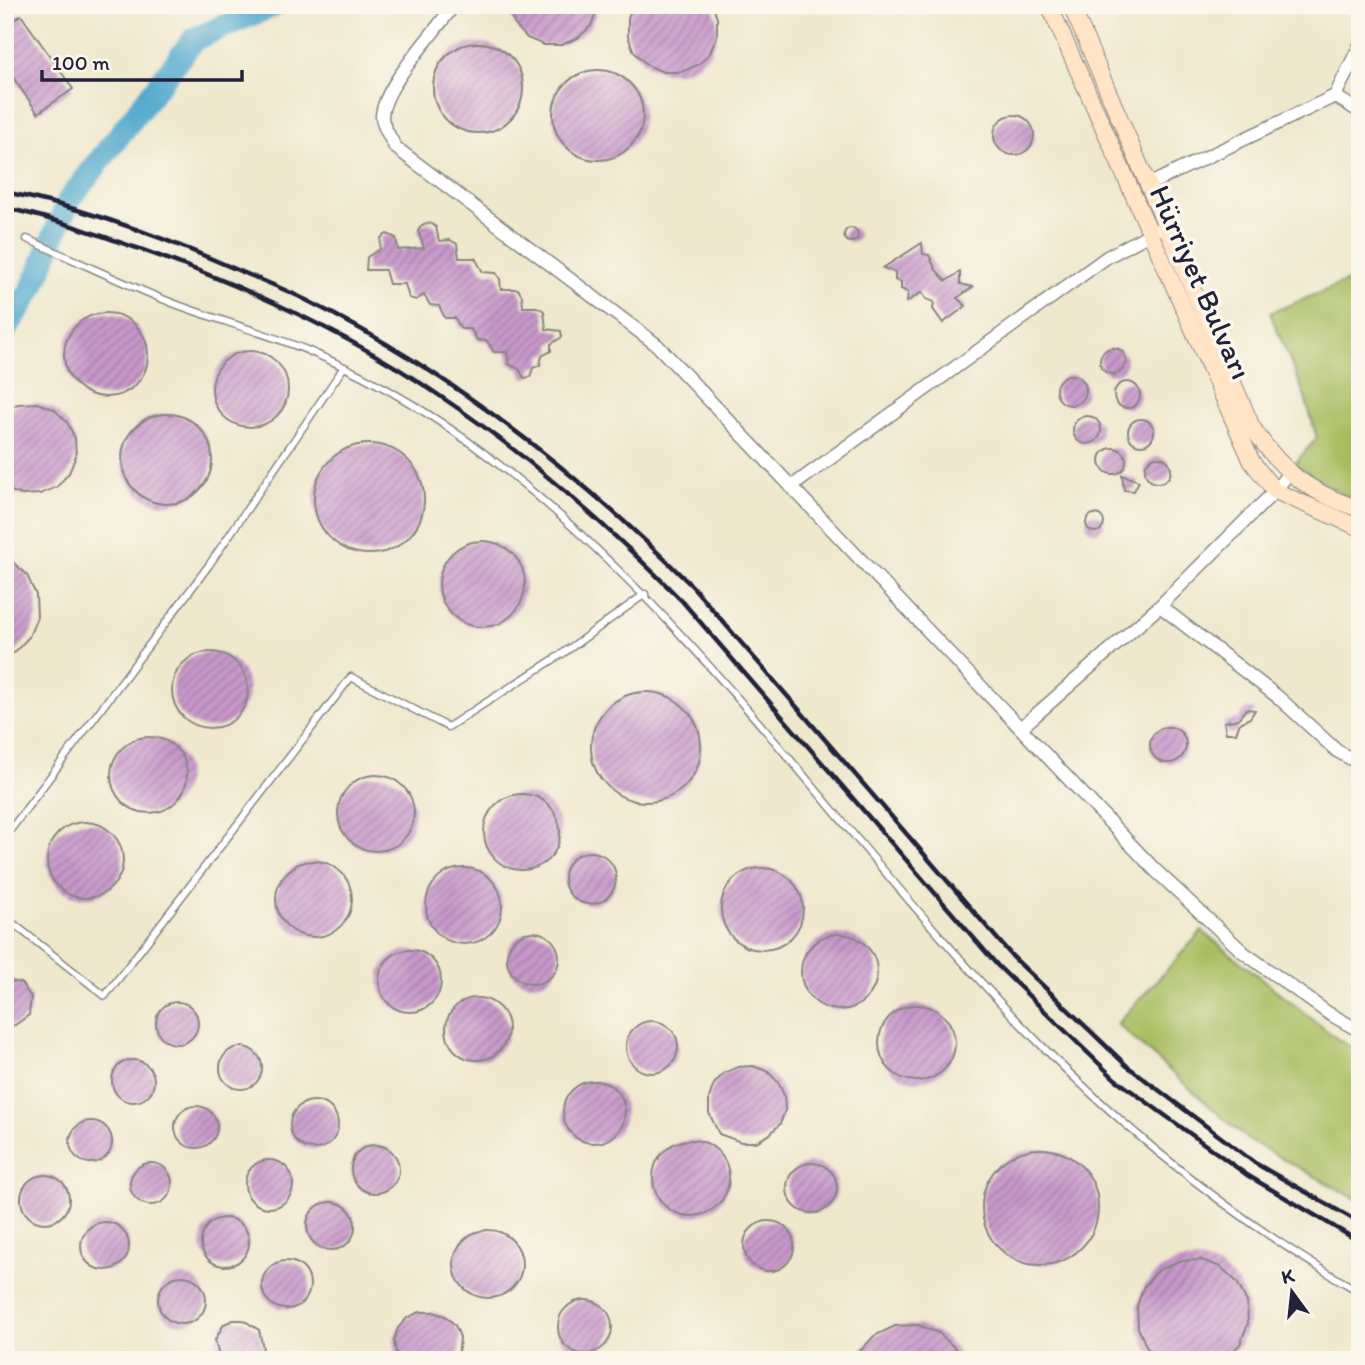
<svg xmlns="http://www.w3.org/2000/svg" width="1365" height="1365" viewBox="0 0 1365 1365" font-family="Itim,sans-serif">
<defs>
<pattern id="building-hatch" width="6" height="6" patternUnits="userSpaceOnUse" patternTransform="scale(1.75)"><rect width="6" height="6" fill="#c898ca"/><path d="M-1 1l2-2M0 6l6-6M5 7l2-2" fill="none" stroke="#a27ca5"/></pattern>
</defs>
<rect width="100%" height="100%" fill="#fbf7ec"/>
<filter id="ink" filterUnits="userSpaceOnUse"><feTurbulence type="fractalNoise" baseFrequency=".0143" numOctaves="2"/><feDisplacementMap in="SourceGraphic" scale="14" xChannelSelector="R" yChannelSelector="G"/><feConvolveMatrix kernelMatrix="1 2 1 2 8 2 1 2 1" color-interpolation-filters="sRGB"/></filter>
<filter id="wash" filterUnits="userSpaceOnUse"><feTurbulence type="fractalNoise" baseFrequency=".00686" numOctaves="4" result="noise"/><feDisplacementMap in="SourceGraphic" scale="28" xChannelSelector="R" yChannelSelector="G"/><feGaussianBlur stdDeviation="1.57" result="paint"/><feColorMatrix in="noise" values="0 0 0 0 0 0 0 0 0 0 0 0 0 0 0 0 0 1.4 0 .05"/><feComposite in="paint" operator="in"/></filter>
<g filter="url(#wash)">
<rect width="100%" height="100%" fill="#efe8cd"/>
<g fill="#a9bd61" stroke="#66704e" stroke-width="2">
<polygon points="1358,277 1360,281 1360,500 1344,495 1294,464 1317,438 1303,391 1270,313"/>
<polygon points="1202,931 1336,1038 1360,1052 1360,1201 1248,1140 1117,1024"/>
</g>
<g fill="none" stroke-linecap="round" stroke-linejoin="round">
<polyline stroke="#50a8cd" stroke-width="24" points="5,330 32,289 69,200 194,39 274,5"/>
</g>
<g id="blocks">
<g fill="url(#building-hatch)">
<polygon points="506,5 599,5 591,26 578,38 561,45 544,45 527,38 515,25"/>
<polygon points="633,5 712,5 717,18 717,36 710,53 698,65 681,72 663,72 647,65 634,52 628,36 628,18"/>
<polygon points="21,15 73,89 38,113 5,66 5,27"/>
<circle cx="478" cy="88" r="45"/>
<circle cx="598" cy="115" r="45"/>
<circle cx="1014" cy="135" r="20"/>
<polygon points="430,223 436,227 439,241 450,240 457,244 459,258 475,258 483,272 496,273 500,279 501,289 518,289 522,296 523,307 537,307 544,311 546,329 561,331 562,337 551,344 551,351 542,356 540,365 533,368 530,377 524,378 519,369 509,364 507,352 494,352 487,341 477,340 471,329 461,329 455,318 445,318 439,306 430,305 424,295 416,300 409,298 405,284 389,284 385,270 366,270 367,257 380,249 381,238 387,234 396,238 398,250 424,248 418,231 422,225"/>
<circle cx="851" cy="235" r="7"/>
<polygon points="922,243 923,254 929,255 936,270 946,281 960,272 960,284 973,287 957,298 966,306 943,323 933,309 934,302 926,299 922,292 907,302 908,292 901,289 901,282 895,280 895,272 883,268"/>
<circle cx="106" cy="355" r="42"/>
<circle cx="1113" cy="361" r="13"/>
<circle cx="250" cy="389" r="38"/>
<circle cx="1071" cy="390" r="15"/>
<circle cx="1127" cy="395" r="13"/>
<polygon points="37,403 54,409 67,422 75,438 76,456 69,473 57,487 40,494 22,495 5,489 5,410 18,404"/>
<circle cx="167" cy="459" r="45"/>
<circle cx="1087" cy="430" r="14"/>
<circle cx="1141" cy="432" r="13"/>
<circle cx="369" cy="499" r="55"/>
<circle cx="1113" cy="461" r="13"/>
<circle cx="1158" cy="470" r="13"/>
<polygon points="1122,475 1139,481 1134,491 1124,490"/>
<circle cx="1095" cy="523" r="9"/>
<circle cx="482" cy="584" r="43"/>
<polygon points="5,555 27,575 36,595 37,617 29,637 14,653 5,656"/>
<circle cx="210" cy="690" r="38"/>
<circle cx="646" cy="747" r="55"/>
<polygon points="1246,709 1255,710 1250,718 1240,723 1236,733 1226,733 1224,722 1238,719"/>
<circle cx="1168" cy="745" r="18"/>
<circle cx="149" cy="775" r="38"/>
<circle cx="376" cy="813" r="38"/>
<circle cx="522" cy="832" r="38"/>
<circle cx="85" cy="860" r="38"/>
<circle cx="590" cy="878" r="26"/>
<circle cx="314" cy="899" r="38"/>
<circle cx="762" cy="909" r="41"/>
<circle cx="464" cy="906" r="38"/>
<circle cx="533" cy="958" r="26"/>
<circle cx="839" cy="972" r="38"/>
<circle cx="410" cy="981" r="31"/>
<polygon points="5,980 21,983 31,997 29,1015 15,1025 5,1026"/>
<circle cx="477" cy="1029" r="31"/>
<circle cx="177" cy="1023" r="21"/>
<circle cx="917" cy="1043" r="38"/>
<circle cx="652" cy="1047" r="26"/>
<circle cx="241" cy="1068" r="21"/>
<circle cx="133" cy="1081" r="21"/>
<polygon points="753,1066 767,1071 778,1082 784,1095 785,1110 780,1124 769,1135 756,1142 741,1142 719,1134 709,1113 709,1098 714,1084 724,1073 738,1067"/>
<circle cx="594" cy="1112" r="31"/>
<circle cx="314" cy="1125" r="24"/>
<circle cx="196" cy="1127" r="21"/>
<circle cx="91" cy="1142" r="21"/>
<circle cx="691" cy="1178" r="38"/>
<circle cx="375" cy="1169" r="24"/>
<circle cx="1040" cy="1207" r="58"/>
<circle cx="269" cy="1184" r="24"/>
<circle cx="812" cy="1188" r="25"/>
<circle cx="151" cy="1184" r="21"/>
<circle cx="45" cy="1199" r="24"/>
<circle cx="331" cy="1226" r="24"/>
<circle cx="225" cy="1242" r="24"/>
<circle cx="769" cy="1246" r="25"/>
<circle cx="105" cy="1246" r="24"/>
<circle cx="488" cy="1264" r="34"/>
<polygon points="1201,1260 1221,1267 1237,1282 1247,1302 1248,1323 1240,1344 1225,1360 1160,1360 1147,1348 1138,1328 1137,1306 1144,1286 1159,1270 1179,1261"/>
<circle cx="286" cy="1285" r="24"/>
<circle cx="182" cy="1300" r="24"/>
<circle cx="585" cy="1327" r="27"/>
<polygon points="419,1312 433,1312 445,1316 455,1325 460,1337 458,1360 397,1360 394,1340 398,1328 407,1318"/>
<polygon points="233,1320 243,1320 259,1330 263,1348 257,1360 220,1360 215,1340 224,1324"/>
<polygon points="918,1325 939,1333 956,1349 961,1360 852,1360 874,1336 895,1326"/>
</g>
</g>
</g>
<g filter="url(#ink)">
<use href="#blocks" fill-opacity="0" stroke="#888584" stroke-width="2"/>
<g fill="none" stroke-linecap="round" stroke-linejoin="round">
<defs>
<g id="service">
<path d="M27,239C75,260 122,283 170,302C216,320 264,332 309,351C385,383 459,431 522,483C720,646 860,862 1039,1043C1135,1140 1241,1224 1360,1292"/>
<polyline points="5,837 209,565 344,367"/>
<polyline points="5,917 105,996 351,677 448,727 562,654 645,594"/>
</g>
<g id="minor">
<path d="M449,5L450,10C433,35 382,88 382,117C382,126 391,138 395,147L657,345L1154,869L1243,952L1328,1013L1360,1031"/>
<polyline points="1335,96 1360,112"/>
<polyline points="1150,184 1335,96 1360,45"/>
<polyline points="791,487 1107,257 1157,230"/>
<polyline points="1160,606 1278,697 1337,751 1360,764"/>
<polyline points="1022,727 1160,606 1275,491 1288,474"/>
</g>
<g id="secondary">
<polyline points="1049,5 1252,462 1275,491 1360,528"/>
<path d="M1071,5L1252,427C1282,472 1308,492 1360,509"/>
</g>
</defs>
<use href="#service" stroke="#888584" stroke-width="9"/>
<use href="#minor" stroke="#888584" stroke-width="15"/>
<use href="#secondary" stroke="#888584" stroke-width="18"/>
<use href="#service" stroke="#fff" stroke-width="6"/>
<use href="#minor" stroke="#fff" stroke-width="12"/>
<use href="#secondary" stroke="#ffe4c6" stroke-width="16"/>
<g stroke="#22223b" stroke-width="4.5">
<path d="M5,192C81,207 155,234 226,265C253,277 281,287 308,301C450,372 581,475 693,587L1013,957L1127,1066L1255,1163L1360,1223"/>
<path d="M5,208C50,217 93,233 137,248C243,285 347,332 440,396C528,455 608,526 682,601L998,966L1115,1079L1247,1175L1360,1242"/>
</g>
</g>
</g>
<g text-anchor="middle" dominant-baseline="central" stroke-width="7" stroke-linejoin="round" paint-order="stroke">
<g font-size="30" fill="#22223b" stroke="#fbf7ec">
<text transform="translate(1201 282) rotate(66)">Hürriyet Bulvarı</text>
</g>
</g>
<rect width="1365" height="1365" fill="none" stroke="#fbf7ec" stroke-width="28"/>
<g transform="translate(1292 1292) rotate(345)" stroke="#fbf7ec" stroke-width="5" paint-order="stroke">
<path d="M0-5L12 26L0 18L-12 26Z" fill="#22223b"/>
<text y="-10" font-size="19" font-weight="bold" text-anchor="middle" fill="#22223b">K</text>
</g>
<path d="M42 70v10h200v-10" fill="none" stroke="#22223b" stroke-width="3.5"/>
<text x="52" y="70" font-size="21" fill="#22223b" stroke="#fbf7ec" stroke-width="5" paint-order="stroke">100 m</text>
</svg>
